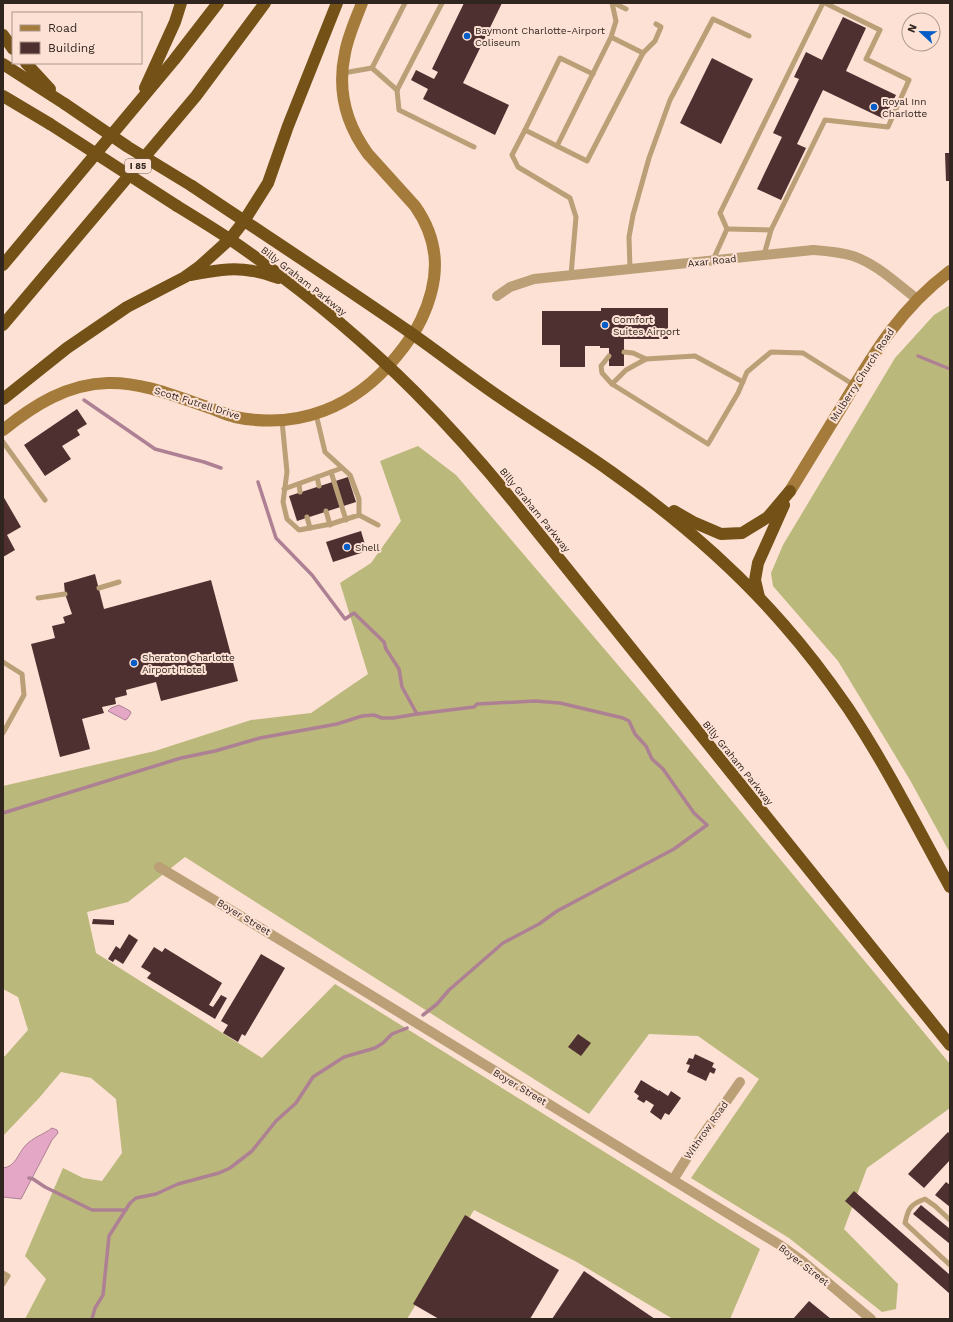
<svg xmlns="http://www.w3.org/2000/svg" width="953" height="1322" viewBox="0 0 953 1322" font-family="'Work Sans',sans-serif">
<rect width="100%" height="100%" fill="#fce1d4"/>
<g fill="#bab87b">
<polygon points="950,305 950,853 910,780 838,661 773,586 771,573 783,545 895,358 934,315"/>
<polygon points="418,446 456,475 664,719 950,1064 950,1108 867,1168 844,1229 898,1284 896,1309 882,1312 789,1238 691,1178 759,1079 698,1036 649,1034 589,1114 185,857 128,902 87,912 96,953 262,1058 335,984 760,1249 730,1319 673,1319 575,1261 474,1210 407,1319 25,1319 46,1279 25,1256 63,1168 83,1178 102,1181 122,1153 116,1099 91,1078 61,1072 39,1098 3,1136 3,1056 5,1056 28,1030 18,997 3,989 3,786 155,751 251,720 311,713 368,674 340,583 371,563 401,521 380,461"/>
</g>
<g fill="#e4a7c6" stroke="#ae8094">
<polygon points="119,705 130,711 131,713 127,719 125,720 108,711 111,708"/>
<path d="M52,1128L57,1130L58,1133L52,1140L21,1199L3,1197V1168C15,1167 18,1154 25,1146C33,1137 43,1135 52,1128Z"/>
</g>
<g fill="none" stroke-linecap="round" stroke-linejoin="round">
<g stroke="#ae8094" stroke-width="3.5">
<polyline points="918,356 950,369"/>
<polyline points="84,400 155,449 204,462 221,468"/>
<polyline points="258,482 276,538 312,575 345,619 354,613 384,642 386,649 399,669 402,687 417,714"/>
<polyline points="3,813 181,758 215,751 260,738 337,724 362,716 374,715 382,718 393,718 417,714 474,707 477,704 535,701 560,703 623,718 629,721 635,734 646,746 652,759 663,769 694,813 707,825 674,849 557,911 539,924 503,943 449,990 437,1004 423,1015"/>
<polyline points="29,1178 33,1179 45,1187 92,1210 126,1210"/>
<polyline points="92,1319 95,1308 103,1295 109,1236 130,1203 136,1198 156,1194 178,1184 219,1173 230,1168 252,1151 276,1121 296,1103 313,1077 344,1057 375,1048 383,1043 392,1034 407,1028"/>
</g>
</g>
<g fill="#4e3031">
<polygon points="464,3 502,3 463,83 509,105 495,135 423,99 428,89 411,80 416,70 434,79 438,72 432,69"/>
<polygon points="843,17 866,28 846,71 896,95 884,119 823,90 797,144 806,148 781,200 757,189 782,137 773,133 799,79 794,77 806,52 822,60"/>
<polygon points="712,58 753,79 721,144 680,123"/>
<polygon points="945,153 950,153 950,181 946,181"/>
<polygon points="601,308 668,308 668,339 624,339 624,366 609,366 609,348 600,348 600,346 585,346 585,367 560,367 560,345 542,345 542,311 601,311"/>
<polygon points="77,409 87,424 77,430 80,435 62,446 71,459 45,476 24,445"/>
<polygon points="348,477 356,502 297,521 289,496"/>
<polygon points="3,496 21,527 7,535 15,550 3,557"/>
<polygon points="361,531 367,551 333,562 326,542"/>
<polygon points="95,574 104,609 211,580 238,681 161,701 156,682 126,690 127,695 115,698 116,704 102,707 104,713 82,719 90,749 60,757 31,644 55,638 52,626 65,623 63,617 72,614 65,594 64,583"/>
<polygon points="93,919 114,920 114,925 92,924"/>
<polygon points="129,934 138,940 123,964 115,959 113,962 108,959 116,946 120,949"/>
<polygon points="154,947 162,952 165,948 222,983 209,1005 213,1007 221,995 227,998 215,1019 147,978 151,973 141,967"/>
<polygon points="261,954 285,968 245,1036 242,1034 238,1042 223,1033 228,1025 221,1021"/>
<polygon points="578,1034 591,1043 581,1056 568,1047"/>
<polygon points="695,1054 714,1063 712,1067 716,1069 714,1074 710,1072 706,1081 687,1072 690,1065 686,1064 689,1058 693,1059"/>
<polygon points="641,1080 659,1091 659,1090 668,1096 671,1091 681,1098 669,1115 665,1113 661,1120 650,1112 654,1105 646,1100 644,1103 637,1099 639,1096 634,1092"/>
<polygon points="948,1132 950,1134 950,1160 924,1188 908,1174"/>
<polygon points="946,1182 950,1185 950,1207 935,1195"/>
<polygon points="854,1191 950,1275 950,1294 845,1201"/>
<polygon points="921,1205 950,1229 950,1244 913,1214"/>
<polygon points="465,1215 559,1270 530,1319 439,1319 413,1304"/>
<polygon points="584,1271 655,1319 552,1319"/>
<polygon points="809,1301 831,1319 793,1319"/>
</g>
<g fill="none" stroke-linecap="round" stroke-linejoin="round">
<g stroke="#bb9f77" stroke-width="5">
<polyline points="614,3 626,9"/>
<polyline points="611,37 643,53 587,161 557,146 611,37 616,21 612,3"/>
<polyline points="643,53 655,41 661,27 656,24"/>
<polyline points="372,68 405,3"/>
<polyline points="343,73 372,68 397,90 442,3"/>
<polyline points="397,90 399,110 474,147"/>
<polyline points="525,130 560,58 593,74"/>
<polyline points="557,146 525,130 512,155 518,167 570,198 576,217 571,275"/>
<polyline points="727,229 771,230"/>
<polyline points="764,255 771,230 825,120 888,127 909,80 866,59 880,30 825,3"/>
<polyline points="713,260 727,229 720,213 823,3"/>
<polyline points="630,269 629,237 633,215 649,158 670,100 713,19 749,36"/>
<polyline points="624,352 633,353 646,359"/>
<polyline points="609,356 601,366 602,373 612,384"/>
<polyline points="743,382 695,356 646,359 626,370 612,384 708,444 738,393 747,372 771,352 803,353 854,385"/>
<polyline points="282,421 287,472 283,502 287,519 299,530 331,524 359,515 359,499 350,475 325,452 316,414"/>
<polyline points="3,442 45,500"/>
<polyline points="331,472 346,520"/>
<polyline points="317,477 319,486"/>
<polyline points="299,484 300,492"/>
<polyline points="284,489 342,468"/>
<polyline points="326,511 330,525"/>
<polyline points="359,515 378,525"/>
<polyline points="307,517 310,528"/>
<polyline points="99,588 119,582"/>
<polyline points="38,598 65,594"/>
<polyline points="3,662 22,674 24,695 3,733"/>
<path d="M950,1220L935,1206L925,1199C911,1204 908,1208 905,1223L950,1265"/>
<polyline points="3,1273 8,1276 3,1284"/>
</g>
<g stroke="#bb9f77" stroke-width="10">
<path d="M497,296L510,287L534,279L813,250C826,251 840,252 853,256C877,264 897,284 917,299"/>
<path d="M159,867C367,991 573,1120 780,1245L801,1260L871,1319"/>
<polyline points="673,1180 688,1156 740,1082"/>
</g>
<g stroke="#a47b3b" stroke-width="12">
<path d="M3,430C34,405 67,384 108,383C143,382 177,397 210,408C218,411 227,415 235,417C299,430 355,407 396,357C405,346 415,333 421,320C440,280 441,243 415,206L368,154C346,124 337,90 345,53C348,36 356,19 362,3"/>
<path d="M790,491C808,462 826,432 844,403C875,351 901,308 950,271"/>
</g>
<g stroke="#735117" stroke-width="12">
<polyline points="3,35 13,49"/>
<polyline points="26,63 50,89"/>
<polyline points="3,64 65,104"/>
<polyline points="145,88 175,22 181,3"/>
<polyline points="3,96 50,124"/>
<path d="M192,186C265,235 339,283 411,333C441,354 470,377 501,398C537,423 575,446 610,471C674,516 733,566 784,625C807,651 828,679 848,708C886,765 917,827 950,887"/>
<path d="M177,206C195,217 213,228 231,240C295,284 360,337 415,392C454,431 490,472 524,515L950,1045"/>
<polyline points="3,265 174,60 218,3"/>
<path d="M190,275C211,271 231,267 253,271C261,272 270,275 278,278"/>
<polyline points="3,325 196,96 265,3"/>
<polyline points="3,399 67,348 127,307 185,277 199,267 230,239 244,221 268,183 288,126 337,3"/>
<polyline points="674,511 693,522 721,534 742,533 768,517 790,491"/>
<polyline points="759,597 755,580 758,563 784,505"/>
</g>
<g stroke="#735117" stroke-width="12">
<polyline points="65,104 128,147 192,186"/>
<polyline points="50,124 177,206"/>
</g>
</g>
<g fill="#045dc6" stroke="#fce1d4" stroke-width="1.5">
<circle cx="467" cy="36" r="4"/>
<circle cx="874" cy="107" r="4"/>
<circle cx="605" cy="325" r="4"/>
<circle cx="347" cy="547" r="4"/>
<circle cx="134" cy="663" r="4"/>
</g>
<g text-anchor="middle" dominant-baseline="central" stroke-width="4" stroke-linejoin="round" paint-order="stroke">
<rect fill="#fce1d4" stroke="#6e5d55" stroke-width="1" x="125" y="159" width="26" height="14" rx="3"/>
<g font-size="9" font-weight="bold" fill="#31251f">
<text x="138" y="166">I 85</text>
</g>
<g font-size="10" fill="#31251f" stroke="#fce1d4" text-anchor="start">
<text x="475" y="30">Baymont Charlotte-Airport<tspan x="475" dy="12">Coliseum</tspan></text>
<text x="882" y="101">Royal Inn<tspan x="882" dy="12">Charlotte</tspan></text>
<text x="613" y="319">Comfort<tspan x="613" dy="12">Suites Airport</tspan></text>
<text x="355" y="547">Shell</text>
<text x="142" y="657">Sheraton Charlotte<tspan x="142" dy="12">Airport Hotel</tspan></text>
</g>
<g font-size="10" fill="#31251f" stroke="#fce1d4">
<text transform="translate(712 261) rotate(-6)">Axar Road</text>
<text transform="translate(304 281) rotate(38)">Billy Graham Parkway</text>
<text transform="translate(862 375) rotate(-57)">Mulberry Church Road</text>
<text transform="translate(197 403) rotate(17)">Scott Futrell Drive</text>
<text transform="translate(535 510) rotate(51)">Billy Graham Parkway</text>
<text transform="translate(738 763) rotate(51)">Billy Graham Parkway</text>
<text transform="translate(244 917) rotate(31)">Boyer Street</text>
<text transform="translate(520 1087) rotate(31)">Boyer Street</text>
<text transform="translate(706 1130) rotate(-55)">Withrow Road</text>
<text transform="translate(804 1265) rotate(38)">Boyer Street</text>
</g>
</g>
<rect width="953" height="1322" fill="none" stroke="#31251f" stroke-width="8"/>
<rect x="12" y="12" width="130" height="52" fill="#fce1d4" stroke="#ab968c"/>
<rect x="20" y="25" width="20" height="6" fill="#a47b3b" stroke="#ab968c"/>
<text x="48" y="32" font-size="12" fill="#31251f">Road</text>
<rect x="20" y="42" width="20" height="12" fill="#4e3031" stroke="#ab968c"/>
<text x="48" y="52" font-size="12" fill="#31251f">Building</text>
<g transform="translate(921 32) rotate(292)"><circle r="19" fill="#fce1d4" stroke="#ab968c"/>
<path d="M0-3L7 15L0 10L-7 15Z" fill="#045dc6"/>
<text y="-6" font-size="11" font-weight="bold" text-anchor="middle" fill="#31251f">N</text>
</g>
</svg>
